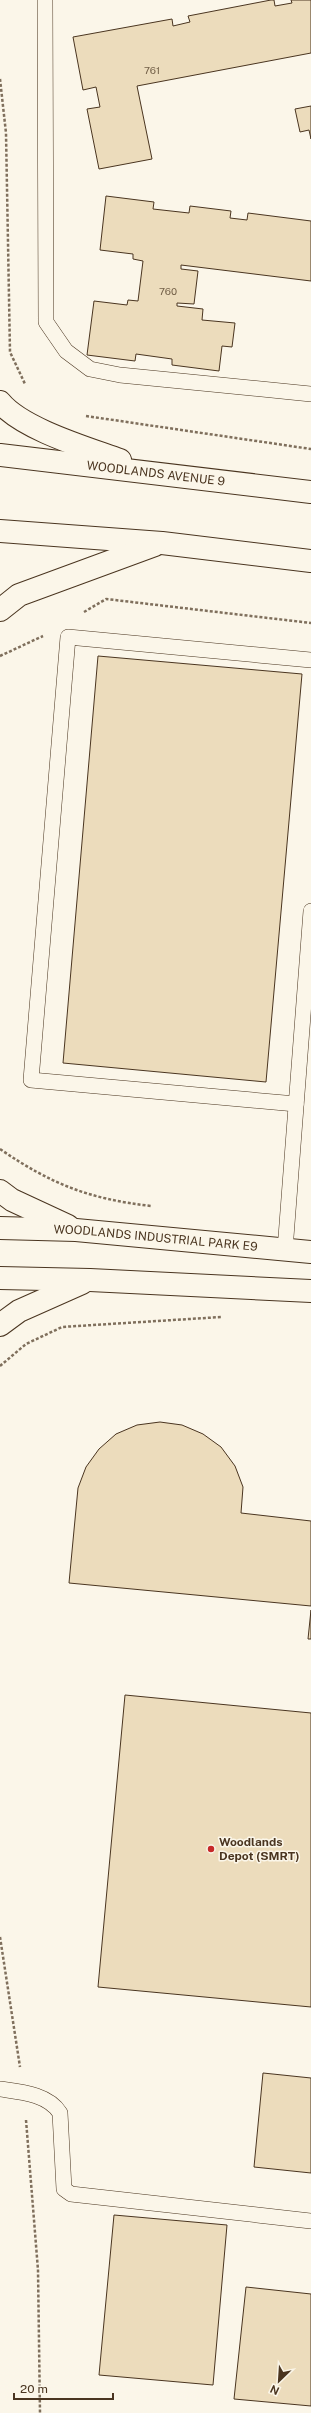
<svg xmlns="http://www.w3.org/2000/svg" width="311" height="2413" viewBox="0 0 311 2413" font-family="'Public Sans',sans-serif">
<rect width="100%" height="100%" fill="#fbf6e9"/>
<g fill="#ecdcbc" stroke="#4a3520">
<polygon points="271,0 274,0 275,6 292,3 291,0 311,0 311,53 137,86 152,159 99,169 87,109 100,107 96,87 83,90 73,37 172,19 173,26 190,22 188,16"/>
<polygon points="311,106 311,139 309,130 300,132 295,109"/>
<polygon points="106,196 154,202 153,209 189,213 190,206 231,211 230,218 247,220 248,213 311,221 311,281 181,265 181,269 198,271 194,304 177,303 177,306 203,309 202,320 235,323 232,347 222,346 219,371 172,365 172,359 136,354 135,361 87,355 94,301 127,305 128,300 138,301 143,261 133,259 133,254 100,250"/>
<polygon points="98,656 302,674 266,1082 63,1063"/>
<polygon points="160,1422 182,1425 203,1434 221,1447 235,1466 243,1487 241,1513 311,1521 311,1606 69,1583 78,1488 86,1467 99,1449 116,1434 137,1425"/>
<polygon points="311,1610 311,1639 308,1639"/>
<polygon points="125,1695 311,1713 311,2007 98,1987"/>
<polygon points="263,2073 311,2078 311,2173 254,2167"/>
<polygon points="114,2215 227,2225 213,2385 99,2375"/>
<polygon points="246,2287 311,2294 311,2406 234,2399"/>
</g>
<g fill="none" stroke-linecap="round" stroke-linejoin="round">
<defs>
<g id="lane">
<polyline points="45,0 46,322 66,351 90,369 120,375 311,394"/>
<polyline points="296,1104 31,1080 68,637 311,660"/>
<polyline points="285,1250 311,911"/>
<path d="M0,2089C21,2092 48,2094 60,2113L64,2189L71,2194L311,2221"/>
</g>
<g id="street">
<polyline points="0,1191 12,1200 68,1226"/>
<path id="s1" d="M0,1228L76,1230L311,1252"/>
<polyline points="0,1278 90,1280 311,1291"/>
<polyline points="0,1325 19,1311 82,1283"/>
</g>
<g id="secondary">
<path d="M0,402C22,429 87,448 120,460"/>
<path id="s2" d="M0,455L311,492"/>
<polyline points="0,531 162,543 311,561"/>
<polyline points="0,610 19,595 155,545"/>
</g>
</defs>
<use href="#lane" stroke="#4a3520" stroke-width="16"/>
<use href="#street" stroke="#4a3520" stroke-width="24"/>
<use href="#secondary" stroke="#4a3520" stroke-width="24"/>
<g stroke="#7f6f5c" stroke-width="2.5" stroke-dasharray="3 2" stroke-linecap="butt">
<polyline points="0,79 6,133 10,352 25,384"/>
<polyline points="86,416 311,449"/>
<polyline points="84,612 106,599 311,623"/>
<polyline points="0,656 43,636"/>
<path d="M0,1149C51,1184 89,1199 151,1206"/>
<polyline points="0,1366 26,1344 62,1327 221,1317"/>
<polyline points="0,1937 20,2067"/>
<polyline points="26,2120 38,2270 40,2413"/>
</g>
<use href="#lane" stroke="#fbf6e9" stroke-width="15"/>
<use href="#street" stroke="#fbf6e9" stroke-width="22"/>
<use href="#secondary" stroke="#fbf6e9" stroke-width="22"/>
</g>
<circle fill="#c62828" stroke="#fbf6e9" stroke-width="1.5" cx="211" cy="1849" r="4"/>
<g text-anchor="middle" dominant-baseline="central" stroke-width="3" stroke-linejoin="round" paint-order="stroke">
<g font-size="10" fill="#725f47">
<text x="152" y="70">761</text>
<text x="168" y="291">760</text>
</g>
<g font-size="12" fill="#4a3520" stroke="#fbf6e9">
<text stroke="none"><textPath href="#s2" startOffset="157">WOODLANDS AVENUE 9</textPath></text>
<text stroke="none"><textPath href="#s1" startOffset="156">WOODLANDS INDUSTRIAL PARK E9</textPath></text>
</g>
<g font-size="12" font-weight="bold" fill="#4a3520" stroke="#fbf6e9" text-anchor="start">
<text x="219" y="1842">Woodlands<tspan x="219" dy="14">Depot (SMRT)</tspan></text>
</g>
</g>
<g transform="translate(279 2381) rotate(205)" stroke="#fbf6e9" stroke-width="3" paint-order="stroke">
<path d="M0-3L7 15L0 10L-7 15Z" fill="#4a3520"/>
<text y="-6" font-size="11" font-weight="bold" text-anchor="middle" fill="#4a3520">N</text>
</g>
<path d="M14 2393v6h99v-6" fill="none" stroke="#4a3520" stroke-width="2"/>
<text x="20" y="2393" font-size="12" fill="#4a3520" stroke="#fbf6e9" stroke-width="3" paint-order="stroke">20 m</text>
</svg>
